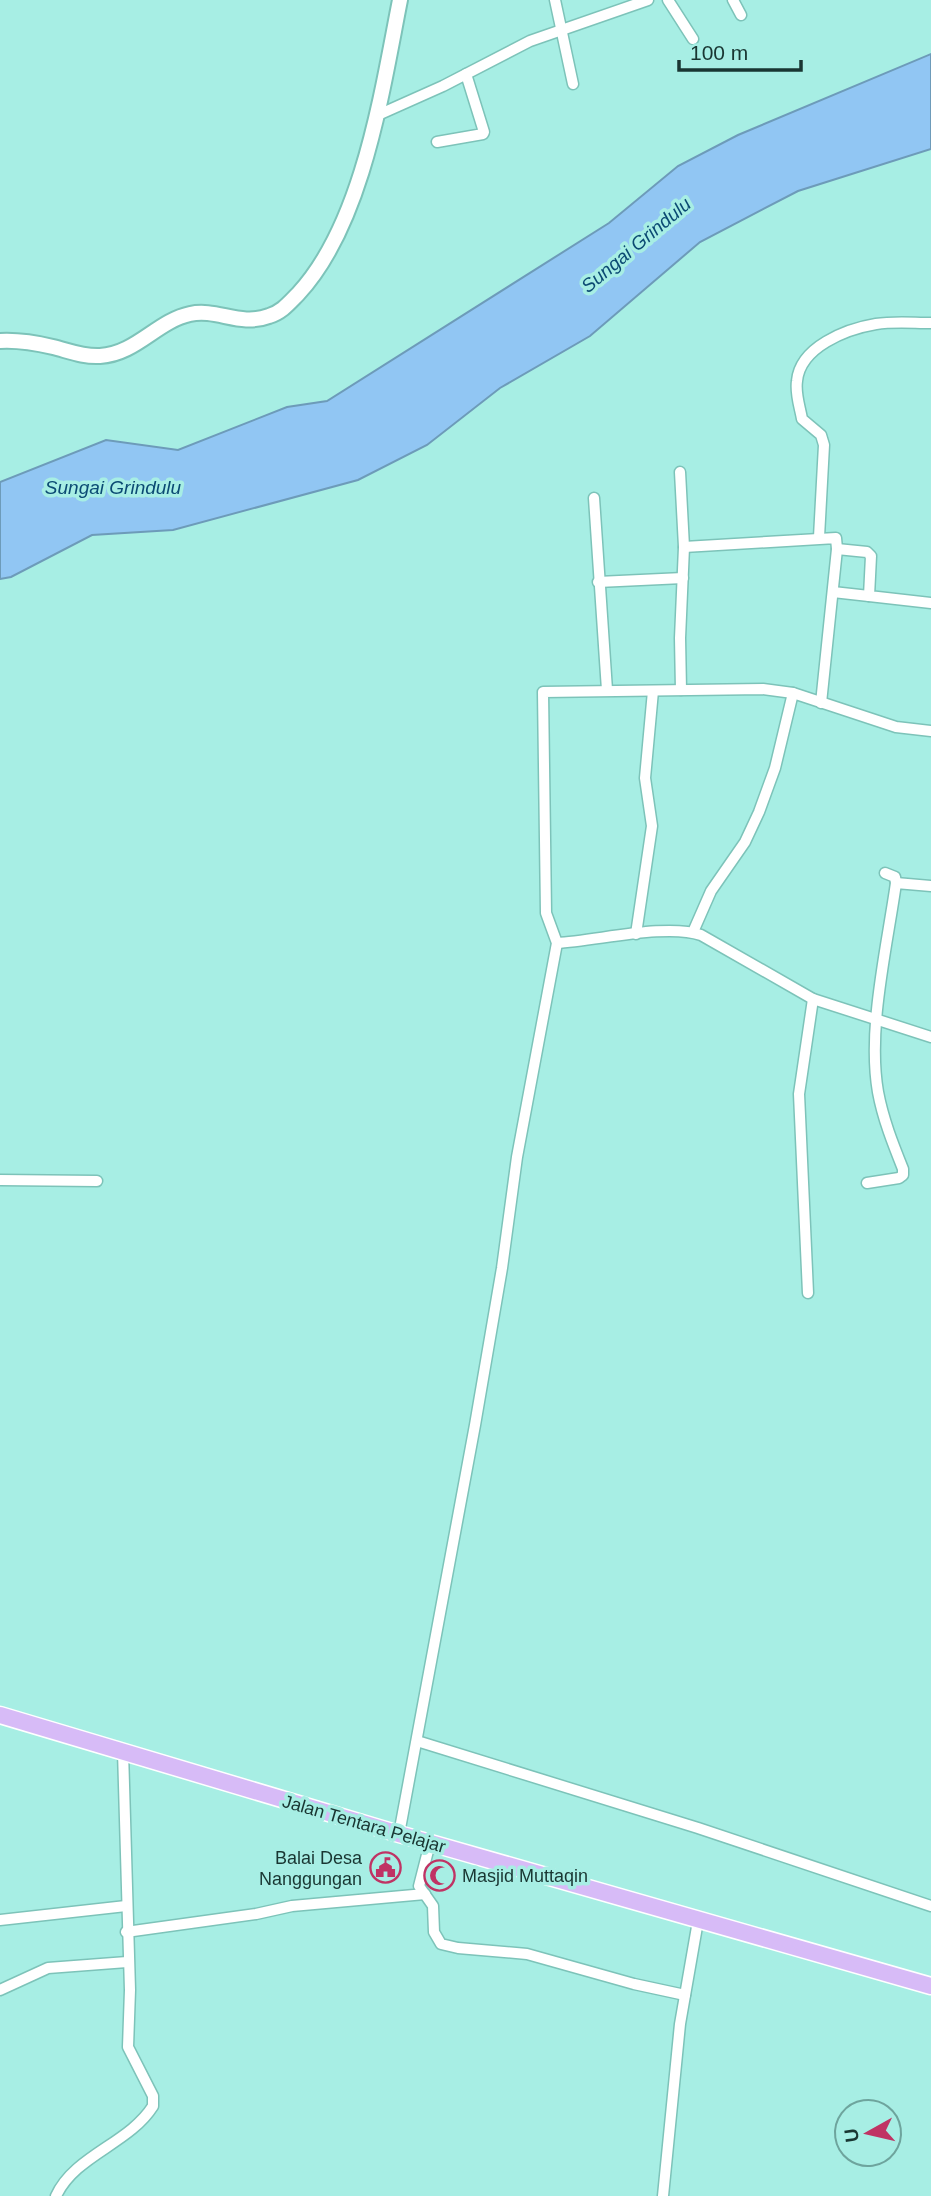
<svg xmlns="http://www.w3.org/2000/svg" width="931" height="2196" viewBox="0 0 931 2196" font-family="Arial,sans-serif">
<rect width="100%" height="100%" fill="#a7eee4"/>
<polygon fill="#91c6f3" stroke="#6d9bb9" stroke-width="2" points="931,54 931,149 798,191 700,242 590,336 500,388 427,445 358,480 173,530 92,535 11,577 0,579 0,482 106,440 178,450 287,407 327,401 609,223 678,166 738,135"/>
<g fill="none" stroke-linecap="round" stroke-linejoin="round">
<defs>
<g id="street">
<polyline points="555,0 573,84"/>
<polyline points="668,0 693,39"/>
<polyline points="733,0 741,15"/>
<polyline points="378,115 443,86 530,41 648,0"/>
<polyline points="437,142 483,134 484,132 466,74"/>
<polyline points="680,472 684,547 680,638 681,690"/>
<polyline points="594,498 607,690"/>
<path d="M819,537L824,445L821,435L802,419C800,407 795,394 797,381C800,347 846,329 876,324C894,321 913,323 931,323"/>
<polyline points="684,547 836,538 837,549 821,703"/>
<polyline points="837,549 867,552 871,556 869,596 931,603"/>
<polyline points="598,582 683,578"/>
<polyline points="833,592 869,596"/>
<polyline points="885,873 895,877 896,883"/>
<polyline points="693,932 711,891 745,842 759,812 775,768 793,693"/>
<polyline points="636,934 652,826 645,778 653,691"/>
<path d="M557,943C597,941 666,923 701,935L813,999L931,1037"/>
<polyline points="0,1180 97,1181"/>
<path d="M867,1183L899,1178L903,1175V1169C893,1144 883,1119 878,1092C867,1029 887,947 896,883L931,886"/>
<polyline points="808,1293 799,1094 813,999"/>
<polyline points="417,1741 698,1828 931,1906"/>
<polyline points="399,1834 475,1425 502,1268 517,1157 557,943 546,913 543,692 763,689 793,693 896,727 931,731"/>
<polyline points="430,1843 419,1886 433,1906 434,1932 441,1944 458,1948 527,1954 634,1984 685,1995"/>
<polyline points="0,1920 126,1906"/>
<polyline points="126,1932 256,1914 292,1906 425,1894"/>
<polyline points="0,1990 48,1968 127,1962"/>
<path d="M56,2196C75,2155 129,2144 153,2106V2096L128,2047L130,1990L123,1751"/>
<polyline points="663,2196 680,2024 698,1921"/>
</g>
<path id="secondary" d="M0,341C17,340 36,343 53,347C69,351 83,357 100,356C136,354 157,321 190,314C217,308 240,327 269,316C282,312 289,303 298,294C363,224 382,91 400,0"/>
<polyline id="primary" points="0,1715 399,1834 931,1986"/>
</defs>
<use href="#street" stroke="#7dc3b9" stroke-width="13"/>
<use href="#secondary" stroke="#7dc3b9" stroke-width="18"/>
<use href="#primary" stroke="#fff" stroke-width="19"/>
<use href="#street" stroke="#fff" stroke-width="10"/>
<use href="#secondary" stroke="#fff" stroke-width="14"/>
<use href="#primary" stroke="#d7bbf7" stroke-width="16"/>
</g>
<defs>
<symbol id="civic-ring" viewBox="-11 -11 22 22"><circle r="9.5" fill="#a7eee4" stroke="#c03364" stroke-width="1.5"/><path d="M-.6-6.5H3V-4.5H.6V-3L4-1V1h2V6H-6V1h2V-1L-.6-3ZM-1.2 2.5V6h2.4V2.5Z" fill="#c03364"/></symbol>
<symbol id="mosque-ring" viewBox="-11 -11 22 22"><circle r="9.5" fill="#a7eee4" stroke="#c03364" stroke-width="1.5"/><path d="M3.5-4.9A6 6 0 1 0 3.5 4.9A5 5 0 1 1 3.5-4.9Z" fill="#c03364"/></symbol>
</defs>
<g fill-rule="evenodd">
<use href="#civic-ring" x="368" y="1850" width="35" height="35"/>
<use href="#mosque-ring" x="422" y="1858" width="35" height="35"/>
</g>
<g text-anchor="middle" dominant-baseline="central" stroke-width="7" stroke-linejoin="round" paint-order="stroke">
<g font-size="18" fill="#193632" stroke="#a7eee4">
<text transform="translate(364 1824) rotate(16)">Jalan Tentara Pelajar</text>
</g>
<g font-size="18" fill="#193632" stroke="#a7eee4" text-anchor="end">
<text x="362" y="1858">Balai Desa<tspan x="362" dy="21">Nanggungan</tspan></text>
<text x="462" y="1876" text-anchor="start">Masjid Muttaqin</text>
</g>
<g font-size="19" font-style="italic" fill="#0b4a73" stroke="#a7eee4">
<text transform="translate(636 245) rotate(-40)">Sungai Grindulu</text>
<text x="113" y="487">Sungai Grindulu</text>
</g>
</g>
<g transform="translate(868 2133) rotate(262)"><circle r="33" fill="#a7eee4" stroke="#6ea49d" stroke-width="2"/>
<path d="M0-5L12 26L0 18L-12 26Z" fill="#c03364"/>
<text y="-10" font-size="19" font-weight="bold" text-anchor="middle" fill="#193632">U</text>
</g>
<path d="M679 60v10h122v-10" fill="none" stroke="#193632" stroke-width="3.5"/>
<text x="690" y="60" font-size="21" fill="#193632" stroke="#a7eee4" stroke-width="5" paint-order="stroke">100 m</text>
</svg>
